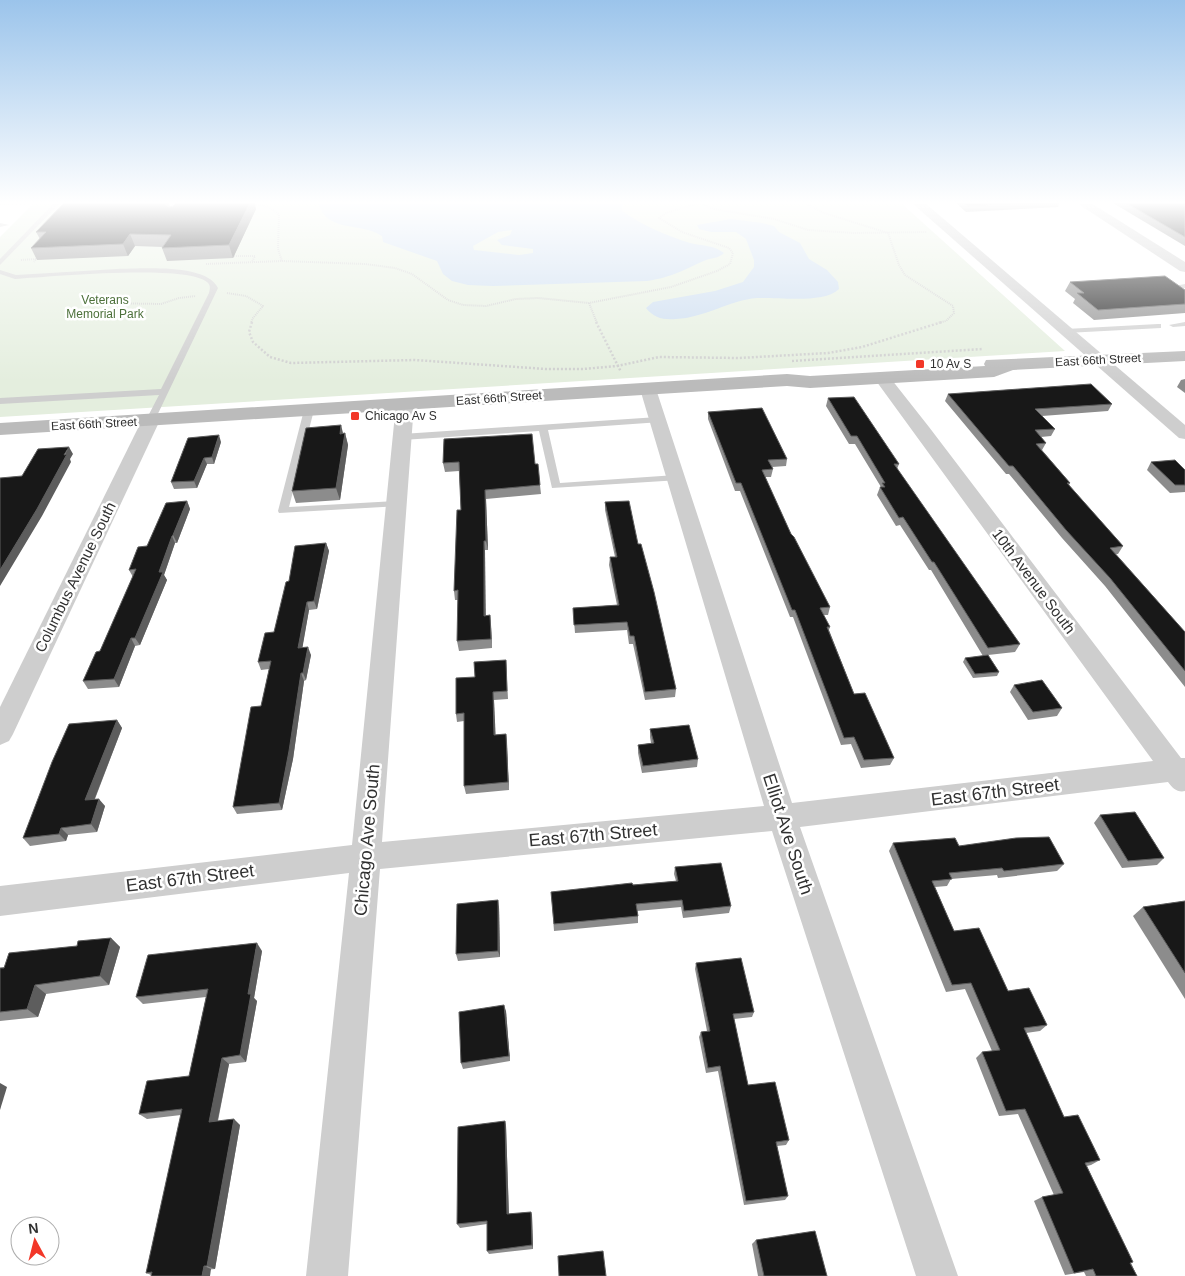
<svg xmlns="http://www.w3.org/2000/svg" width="1185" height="1276" viewBox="0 0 1185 1276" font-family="Helvetica,sans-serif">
<rect width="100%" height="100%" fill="#fff"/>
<polygon fill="#e4eede" points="0,203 901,203 1065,351 0,417 0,237 33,204 0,205"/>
<g fill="#c9dbef" fill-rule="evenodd">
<path d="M318,203H625L622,206V211C642,225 667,236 690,243C702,246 714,245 724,253C719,258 713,258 706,260C683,270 673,277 647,281L493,286L468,285L452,281L443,274L437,261L383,242L382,236C359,221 328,234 318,203ZM512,230L510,235L497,240L502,245L533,249V253L519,255L474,250L473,246L498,232Z"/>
<path d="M731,219L762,223L774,226L779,232L800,243L809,259L827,270L838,282L839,289C824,304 779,297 757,298C730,300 704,318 676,319C663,320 654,318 646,308L653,302L715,291L743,282L754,267V260L746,239L736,232H711L699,229L697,225Z"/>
</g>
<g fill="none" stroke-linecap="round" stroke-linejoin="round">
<g stroke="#cecece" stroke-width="2" stroke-dasharray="1 1" stroke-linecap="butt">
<path d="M248,203C260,205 271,206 279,215L278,249L282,261"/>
<polyline points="699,203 714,209 774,219 808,230 854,233 927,232"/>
<polyline points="805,203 824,213 888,233 899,265 905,275 953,306 954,313 946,321 938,323"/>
<polyline points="234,256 255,256 252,262"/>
<polyline points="21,260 36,259 34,262"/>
<polyline points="206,264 282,261 365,264 395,268 412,274 448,300 463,305 486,306 516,299 538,298 589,303 671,287 717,271 730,264 733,253 729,248 682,232 659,218 666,213 699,203"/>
<polyline points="227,293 246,296 263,306 253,318 251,323"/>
<polyline points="101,303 161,304 179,298 196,296"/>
<polyline points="589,303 597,323"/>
</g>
<g stroke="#cecece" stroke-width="2.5" stroke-dasharray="2 2" stroke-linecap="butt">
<polyline points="252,322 249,332 253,342 270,357 291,363 415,360 546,369 583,369 617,366 659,357 739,358 828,353 862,347 942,322"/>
<polyline points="596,322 621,372"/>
<polyline points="792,361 983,349"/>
</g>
<g fill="#cecece" fill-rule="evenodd">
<polygon points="54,203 60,203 0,265 0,259"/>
<polygon points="0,223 9,225 0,227"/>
<path d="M117,269C141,269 206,263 218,288L154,422L151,423L146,420L159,395L0,404V398L161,389L209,293C210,289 211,285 207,282C185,264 48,277 15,279L0,274V270L16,275Z"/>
<polygon points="1185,284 1185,288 1180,289 1185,292 1185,297 1169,287"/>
<polygon points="1185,322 1185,326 1173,327 1169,325"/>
<polygon points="1158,324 1161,324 1161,328 1066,333 1062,331 1066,329"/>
<polygon points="309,407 314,410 289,507 396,501 400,502 401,504 400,506 279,513 278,511 304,410"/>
<polygon points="658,417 661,418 661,422 548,430 560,483 676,475 680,476 680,480 552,488 539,431 402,440 397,437 402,434"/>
</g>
<g fill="#cecece" fill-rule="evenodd">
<polygon points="912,203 925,203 1185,425 1185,439 1179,438"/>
<polygon points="1077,203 1091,203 1185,262 1185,272 1180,271"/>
<path d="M882,373L888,375L929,427L1181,758H1185V791C1178,793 1172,788 1168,782L800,827L958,1276H916L772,831L380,869L348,1276H306L349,873L0,916V886L352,845L396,404L399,400L405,399L411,400L414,404L382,842L764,806L640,389L642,385H654L656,389L792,803L1153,761L874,378L876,375Z"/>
<polygon points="151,415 157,416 160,420 13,734 9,741 0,745 0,707 142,420 145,416"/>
</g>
<polygon fill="#bbb" fill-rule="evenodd" points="1185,351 1185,361 1013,370 994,377 810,388 787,386 0,435 0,423 787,374 810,376 985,366 984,364 986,360 1011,359"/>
</g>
<g fill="#8c8c8c">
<polygon points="956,203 1059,203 1058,207 966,212"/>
<polygon points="1113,203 1185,203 1185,246"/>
<polygon points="170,207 256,209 233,258 167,261 162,248 163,247 135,246 128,256 37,260 31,248 40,239 36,232"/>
<polygon points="1070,282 1185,290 1185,313 1094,320 1073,303 1075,299 1065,291"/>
<polygon points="1185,379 1185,393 1177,387 1181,380"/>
<polygon points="948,394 1112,404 1108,411 1042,416 1055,429 1051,436 1041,437 1046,443 1042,450 1070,483 1069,485 1123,546 1118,554 1116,554 1185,632 1185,687 1105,586 1062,538 1009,474 1006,474 945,401"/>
<polygon points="828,398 899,464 897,469 1020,644 1015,652 988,655 999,672 997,676 973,678 963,662 965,658 983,656 931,570 929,570 900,525 896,526 877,495 880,487 881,487 855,444 849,444 826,406"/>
<polygon points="708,412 787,459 786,466 772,467 773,469 771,477 765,477 791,534 830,607 828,615 823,615 830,627 829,630 854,694 894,758 890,765 861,768 851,744 841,745 793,617 790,617 740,491 735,491 708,419"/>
<polygon points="343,433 345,433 348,445 340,500 296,503 292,491"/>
<polygon points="444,439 535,464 540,485 541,494 486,499 488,550 485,550 485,616 491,625 492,648 459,651 457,641 458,600 455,600 454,591 461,510 459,471 445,472 443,463"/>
<polygon points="221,442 214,464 207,464 197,488 174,489 171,482"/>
<polygon points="1151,462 1185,470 1185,492 1170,493 1147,470"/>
<polygon points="187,501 190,509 177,543 175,543 164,575 167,580 140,645 135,646 119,687 88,689 83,681 100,651 133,577 129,570 147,546"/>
<polygon points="605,502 638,544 676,689 675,697 645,700 633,644 629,644 627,630 575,633 573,608 617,605 609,565 610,557 615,557 605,510"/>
<polygon points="326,543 329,551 317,609 309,610 302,648 311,655 306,680 304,681 293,759 282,810 237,814 233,807 261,706 269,669 261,670 258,662 274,632 289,581"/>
<polygon points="506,660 508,699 494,700 495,735 506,734 509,790 466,794 464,786 464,721 457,722 456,714 475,677"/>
<polygon points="1014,685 1062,708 1057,716 1028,720 1010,692"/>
<polygon points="117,720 122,728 95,799 105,806 97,832 68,835 66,841 30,846 23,838"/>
<polygon points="650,729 698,759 697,767 642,773 638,753 638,745 651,743 650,737"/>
<polygon points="1100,815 1164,858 1157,865 1122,868 1094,823"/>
<polygon points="893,843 959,846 1064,864 1057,871 998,878 997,875 951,879 947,886 935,887 954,931 1008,991 1047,1025 1040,1031 1026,1033 1064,1117 1100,1160 1091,1165 1087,1166 1137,1276 1086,1276 1084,1272 1065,1275 1034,1201 1042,1197 1054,1195 1018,1114 999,1116 976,1058 982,1052 992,1051 965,989 946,992 889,851"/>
<polygon points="675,867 731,906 729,913 683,918 681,907 637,911 638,916 638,923 554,931 551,892 676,881 674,874"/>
<polygon points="1185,901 1185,999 1133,916 1143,907"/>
<polygon points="499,907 500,957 458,961 456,954"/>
<polygon points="111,938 120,947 109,985 46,994 38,1017 0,1021 0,968"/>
<polygon points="262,951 254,998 257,1001 246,1062 229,1064 218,1121 240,1125 215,1269 151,1275 146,1273 181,1115 147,1119 139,1114 189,1076 206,997 143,1004 136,997"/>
<polygon points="696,963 754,1012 752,1017 734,1019 748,1085 789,1140 786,1145 777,1146 788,1196 785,1200 744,1205 718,1071 706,1073 699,1037 701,1032 707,1031 695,969"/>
<polygon points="506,1011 510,1061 463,1069 461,1063"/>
<polygon points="505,1121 506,1126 509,1214 531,1212 532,1215 533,1249 489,1254 487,1251 487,1224 460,1228 457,1224"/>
<polygon points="756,1240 827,1276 758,1276 752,1244"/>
</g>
<g fill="#5d5d5d">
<polygon points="167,203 169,203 172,213 166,205"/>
<polygon points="250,203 255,203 256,209 233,258 229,245"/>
<polygon points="130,234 135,246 128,256 123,244"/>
<polygon points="341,425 344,437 340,434"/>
<polygon points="345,433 348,445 340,500 336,488"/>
<polygon points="219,435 221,442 214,464 212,457"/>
<polygon points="69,447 73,454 70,459 71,462 42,516 0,586 0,570"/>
<polygon points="204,458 207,464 197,488 194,481"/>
<polygon points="485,490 486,499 488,550 486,541"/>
<polygon points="187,501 190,509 177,543 173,535"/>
<polygon points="172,536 175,543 164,575 167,580 140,645 135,638"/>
<polygon points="484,541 485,550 486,625 484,616"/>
<polygon points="326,543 329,551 317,609 314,601"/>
<polygon points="307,602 309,610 301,656 298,648"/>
<polygon points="490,615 491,625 492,648 491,639"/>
<polygon points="131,638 135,646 119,687 114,679"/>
<polygon points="308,647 311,655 306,680 303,673"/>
<polygon points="301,673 304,681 293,759 282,810 279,803"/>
<polygon points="493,692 494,700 496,743 494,735"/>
<polygon points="117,720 122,728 91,808 85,800"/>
<polygon points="506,734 507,742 509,790 508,782"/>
<polygon points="99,799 105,806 97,832 91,824"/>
<polygon points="61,828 68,835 66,841 59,834"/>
<polygon points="498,900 499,907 500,957 498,951"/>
<polygon points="111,938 120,947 109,985 100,976"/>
<polygon points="257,943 262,951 254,998 257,1001 246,1062 240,1055 248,994"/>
<polygon points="35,985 46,994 38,1017 27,1009"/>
<polygon points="504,1005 506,1011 510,1061 509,1056"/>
<polygon points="222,1058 229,1064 216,1128 209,1122"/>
<polygon points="0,1083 7,1087 0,1110"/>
<polygon points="234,1119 240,1125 215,1269 207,1266"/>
<polygon points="505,1121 506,1126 509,1218 507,1214"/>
<polygon points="531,1212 532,1215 533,1249 532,1245"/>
<polygon points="204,1266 211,1269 210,1276 202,1276"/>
</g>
<g fill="#181818" stroke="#5d5d5d">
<polygon points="64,203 167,203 166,205 168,207 173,206 176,203 250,203 229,245 162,248 171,235 130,234 123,244 31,248 46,232 36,232"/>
<polygon points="964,203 1028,203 968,206"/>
<polygon points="1126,203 1185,203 1185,237"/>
<polygon points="1165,276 1185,290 1185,304 1098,310 1077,293 1084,293 1070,282"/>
<polygon points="1091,384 1112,404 1035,409 1055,429 1035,430 1046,443 1036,444 1070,483 1067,483 1123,546 1110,548 1185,632 1185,671 1110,578 1066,530 1013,466 1009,466 948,394"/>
<polygon points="854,397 899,464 894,464 1020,644 988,648 934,562 932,562 903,517 899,518 880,487 885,487 882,483 885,483 857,436 851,436 828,398"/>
<polygon points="762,408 787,459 768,460 773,469 762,470 791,534 794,537 830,607 820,608 830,627 827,627 854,694 865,693 894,758 864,760 854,737 844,738 795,610 792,610 741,483 736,483 708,412"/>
<polygon points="341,425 340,434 345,433 336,488 292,491 306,428"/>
<polygon points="532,434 535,464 538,464 540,485 485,490 486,541 484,541 484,616 490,615 491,639 457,641 458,590 454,591 457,510 461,510 459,462 443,463 444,439"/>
<polygon points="219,435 212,457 204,458 194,481 171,482 188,438"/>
<polygon points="69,447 64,455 67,454 37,509 0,570 0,478 22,476 38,449"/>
<polygon points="1175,460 1185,470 1185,485 1175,485 1151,462"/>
<polygon points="187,501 173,535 172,536 159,572 163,572 135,638 131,638 114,679 83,681 96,652 100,651 136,569 129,570 138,547 147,546 166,503"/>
<polygon points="629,501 638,544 641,544 654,592 676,689 645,692 634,636 630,636 627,622 574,625 573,608 619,605 610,557 617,557 605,502"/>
<polygon points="326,543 314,601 307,602 298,648 308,647 303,673 301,673 289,751 279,803 233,807 251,707 261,706 271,661 258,662 265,633 274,632 286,582 289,581 295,546"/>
<polygon points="988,655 999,672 975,674 965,658"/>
<polygon points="506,660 507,691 493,692 494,735 506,734 508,782 464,786 464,713 456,714 456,678 475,677 474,662"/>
<polygon points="1042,680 1062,708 1033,712 1014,685"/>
<polygon points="117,720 85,800 99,799 91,824 61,828 59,834 23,838 52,762 69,724"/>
<polygon points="689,725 698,759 643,766 638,745 654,743 650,729"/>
<polygon points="1135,812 1164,858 1128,861 1100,815"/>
<polygon points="1049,837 1064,864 1004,871 1002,868 949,873 952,879 932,881 954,931 979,928 1008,991 1029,988 1047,1025 1024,1028 1064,1117 1078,1115 1100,1160 1085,1163 1133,1262 1130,1263 1137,1276 1096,1276 1093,1269 1074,1273 1042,1197 1063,1193 1025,1109 1006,1111 982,1052 1000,1050 971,983 952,985 893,843 955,838 959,846 1016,838"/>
<polygon points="721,863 731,906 684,911 682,900 636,904 638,916 554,924 551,892 632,883 633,885 678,881 675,867"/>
<polygon points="498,900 498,951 456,954 457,904"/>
<polygon points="1185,901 1185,973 1143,907"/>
<polygon points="111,938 100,976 35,985 27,1009 0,1012 0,968 4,968 9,953 77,946 78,941"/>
<polygon points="257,943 248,994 251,994 240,1055 222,1058 209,1122 234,1119 207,1266 204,1266 202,1276 151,1276 152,1272 146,1273 182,1109 139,1114 147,1081 189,1076 208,989 136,997 148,955"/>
<polygon points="741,958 754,1012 733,1014 748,1085 775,1082 789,1140 776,1142 788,1196 746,1201 720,1066 708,1068 701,1032 710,1031 696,963"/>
<polygon points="504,1005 509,1056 461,1063 459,1012"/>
<polygon points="505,1121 507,1214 531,1212 532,1245 487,1251 487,1221 457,1224 458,1127"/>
<polygon points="815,1231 827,1276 764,1276 756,1240"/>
<polygon points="603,1251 606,1276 559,1276 558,1256"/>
</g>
<linearGradient id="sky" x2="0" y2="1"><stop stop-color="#9bc4eb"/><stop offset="0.53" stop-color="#fff"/><stop offset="1" stop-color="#fff" stop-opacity="0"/></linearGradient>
<rect width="1185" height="382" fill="url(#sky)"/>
<g fill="#f23728" stroke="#fff" stroke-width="2">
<rect x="915" y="359" width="10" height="10" rx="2.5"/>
<rect x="350" y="411" width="10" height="10" rx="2.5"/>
</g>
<g text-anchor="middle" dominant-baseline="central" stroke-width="5" stroke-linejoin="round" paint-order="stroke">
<g font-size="12" fill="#4c703a" stroke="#fff">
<text x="105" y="300">Veterans<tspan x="105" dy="14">Memorial Park</tspan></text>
</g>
<g font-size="12" fill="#313131" stroke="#fff">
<text transform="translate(1098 360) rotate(-3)">East 66th Street</text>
<text transform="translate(499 398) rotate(-4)">East 66th Street</text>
<text transform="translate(94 424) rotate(-3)">East 66th Street</text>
</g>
<g font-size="12" fill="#313131" stroke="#fff" text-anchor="start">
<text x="930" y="364">10 Av S</text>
<text x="365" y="416">Chicago Av S</text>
</g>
<g font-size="15" fill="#313131" stroke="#fff">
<text transform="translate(75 577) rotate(-64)">Columbus Avenue South</text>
<text transform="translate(1034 581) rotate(53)">10th Avenue South</text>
</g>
<g font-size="18" fill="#313131" stroke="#fff">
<text transform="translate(995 792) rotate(-7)">East 67th Street</text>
<text transform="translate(788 834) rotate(72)">Elliot Ave South</text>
<text transform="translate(593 835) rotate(-5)">East 67th Street</text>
<text transform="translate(367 840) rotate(-85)">Chicago Ave South</text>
<text transform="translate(190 878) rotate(-7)">East 67th Street</text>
</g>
</g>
<g transform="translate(35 1241) rotate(353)"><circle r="24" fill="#ffffff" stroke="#adadad"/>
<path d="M0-4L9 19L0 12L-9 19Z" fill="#f23728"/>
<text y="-8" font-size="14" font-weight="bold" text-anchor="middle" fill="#313131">N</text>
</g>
</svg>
